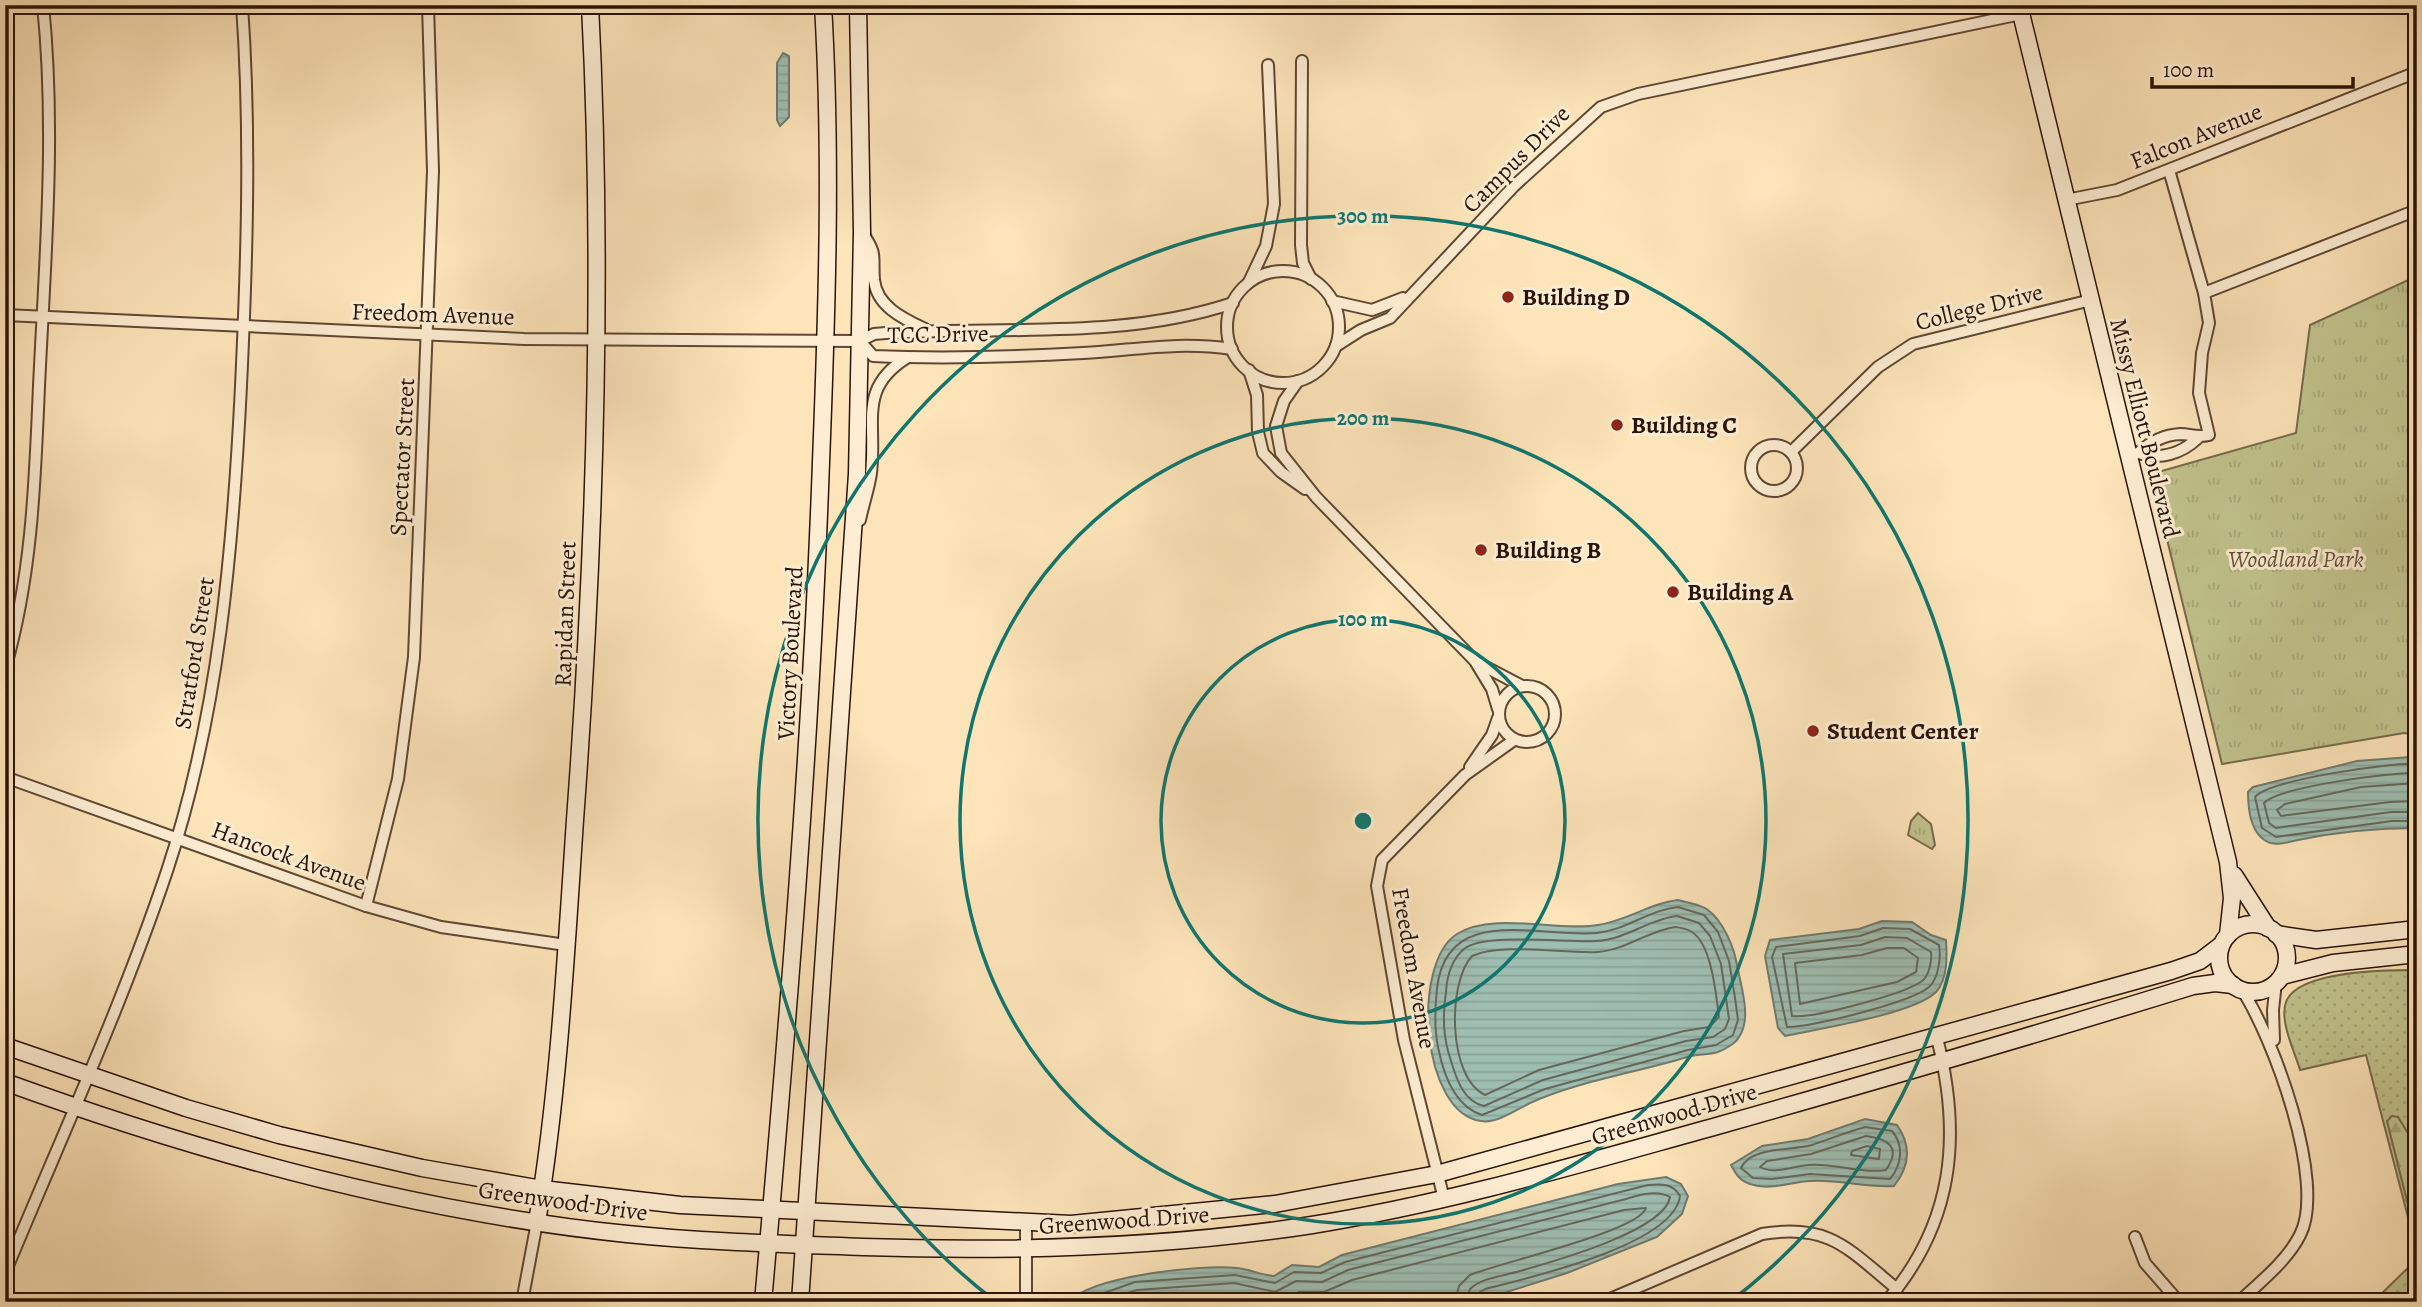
<svg xmlns="http://www.w3.org/2000/svg" width="2422" height="1307" viewBox="0 0 2422 1307" font-family="Alegreya,serif">
<defs>
<pattern id="grass-dots" width="8" height="8" patternUnits="userSpaceOnUse" patternTransform="scale(1.75)"><rect width="8" height="8" fill="#c2c38d"/><path d="M2 2h.1M6 6h.1" fill="none" stroke="#a7a778" stroke-width="1.8" stroke-linecap="round"/></pattern>
<pattern id="forest-firs" width="22" height="20" patternUnits="userSpaceOnUse" patternTransform="scale(1.75)"><rect width="22" height="20" fill="#c2c38d"/><path d="M5 1l3.5 6h-7zM16 11l3.5 6h-7z" fill="#a7a778"/></pattern>
<pattern id="park-tufts" width="24" height="20" patternUnits="userSpaceOnUse" patternTransform="scale(1.75)"><rect width="24" height="20" fill="#c2c38d"/><path d="M3 7l-1-3M5 7V3M7 7l1-3M15 17l-1-3M17 17v-4M19 17l1-3" fill="none" stroke="#a7a778"/></pattern>
<pattern id="water-rules" width="6" height="5" patternUnits="userSpaceOnUse" patternTransform="scale(1.75)"><rect width="6" height="5" fill="#9fbeb2"/><path d="M0 2.5h6" fill="none" stroke="#89a298"/></pattern>
</defs>
<rect width="100%" height="100%" fill="#fde4b9"/>
<filter id="stains"><feTurbulence type="fractalNoise" baseFrequency=".00286" numOctaves="4"/><feColorMatrix values="0 0 0 0 .2 0 0 0 0 .09 0 0 0 0 .02 0 0 0 .5 -.17"/></filter>
<radialGradient id="worn" r=".72"><stop offset=".6" stop-color="#630" stop-opacity="0"/><stop offset="1" stop-color="#630" stop-opacity=".3"/></radialGradient>
<g fill="url(#grass-dots)" stroke="#766b4a" stroke-width="2">
<path d="M2417,970V1252L2366,1055L2300,1070C2295,1052 2279,1021 2286,1002C2298,970 2387,970 2417,970Z"/>
<polygon points="2417,1259 2417,1302 2373,1302"/>
</g>
<polygon fill="url(#forest-firs)" stroke="#766b4a" stroke-width="2" points="2392,1116 2398,1117 2417,1148 2417,1241 2387,1121"/>
<g fill="url(#park-tufts)" stroke="#766b4a" stroke-width="2">
<polygon points="2417,276 2417,735 2404,733 2222,764 2151,474 2296,433 2310,325"/>
<polygon points="1918,813 1931,824 1935,845 1932,849 1908,835 1911,821"/>
</g>
<g fill="url(#water-rules)" stroke="#707a6e" stroke-width="2">
<polygon points="783,53 789,56 789,117 780,126 777,120 777,63"/>
<path d="M2411,757L2417,758V828C2377,828 2336,832 2298,840C2288,842 2275,847 2266,841C2250,832 2248,809 2248,792L2253,787L2357,761Z"/>
<path d="M1678,900C1687,903 1701,904 1708,910C1723,921 1734,947 1737,965C1741,987 1752,1018 1739,1037C1736,1043 1724,1050 1718,1052C1708,1055 1697,1054 1687,1057C1635,1073 1579,1081 1530,1103C1516,1110 1496,1124 1481,1121C1421,1113 1411,963 1457,934C1493,911 1558,932 1598,925C1627,921 1650,903 1678,900Z"/>
<path d="M1882,921L1912,922L1931,935L1946,940C1947,955 1948,979 1936,992C1914,1014 1818,1029 1785,1036L1778,1028L1765,956L1770,940L1859,929Z"/>
<path d="M1865,1119L1897,1125C1911,1145 1910,1166 1894,1186C1865,1188 1839,1179 1810,1181C1790,1182 1770,1191 1750,1184C1739,1180 1736,1174 1731,1165L1762,1146L1808,1139Z"/>
<path d="M1666,1177L1681,1184L1688,1196L1682,1214L1657,1237L1567,1273L1475,1302H1069C1091,1276 1203,1264 1237,1268C1249,1269 1261,1275 1274,1276L1292,1265L1319,1267L1342,1255L1618,1184Z"/>
</g>
<g fill="none" stroke-linecap="round" stroke-linejoin="round">
<g stroke="#64685c" stroke-width="2">
<path d="M2417,764C2391,762 2269,780 2255,797L2262,828L2276,837L2392,821H2417"/>
<path d="M2417,773C2392,772 2278,787 2264,803L2269,823L2276,828L2391,812H2417"/>
<polyline points="2417,783 2361,787 2285,804 2277,810 2281,816 2390,802 2417,801"/>
<path d="M1678,907L1704,915L1718,932L1729,961L1735,998L1738,1020L1733,1035L1716,1045L1688,1050L1545,1089L1482,1115C1454,1106 1443,1073 1438,1047C1434,1028 1435,1007 1437,988C1447,903 1539,938 1597,933C1626,930 1649,910 1678,907Z"/>
<path d="M1677,916L1699,923L1710,936L1721,964L1729,1019L1725,1029L1713,1037L1686,1041L1543,1080L1484,1106C1460,1101 1454,1070 1448,1051C1443,1032 1443,1011 1446,992C1447,976 1451,960 1464,949C1483,932 1568,943 1596,941C1625,940 1649,919 1677,916Z"/>
<path d="M1676,927C1681,928 1688,929 1692,932C1712,945 1716,995 1719,1017L1709,1027L1684,1031L1539,1070L1485,1095C1448,1078 1447,983 1472,956C1501,942 1564,954 1598,952C1626,950 1649,930 1676,927Z"/>
<path d="M1883,928L1910,929L1939,945C1941,957 1939,978 1929,987C1912,1002 1809,1028 1787,1027L1772,957L1776,947L1860,936Z"/>
<path d="M1885,937L1907,938L1931,952C1932,961 1929,976 1922,981C1905,994 1811,1019 1792,1016L1783,954L1861,945Z"/>
<polygon points="1887,948 1904,948 1918,958 1916,972 1897,982 1800,1004 1795,963 1862,955"/>
<path d="M1865,1127L1892,1131C1904,1145 1902,1165 1890,1179L1810,1174L1772,1179L1753,1178L1741,1168C1751,1146 1792,1151 1812,1145C1830,1139 1847,1132 1865,1127Z"/>
<path d="M1866,1136C1888,1139 1902,1147 1886,1170C1860,1174 1835,1163 1809,1165C1793,1166 1774,1175 1760,1167L1767,1161L1811,1154Z"/>
<polygon points="1867,1146 1880,1149 1879,1159 1851,1155 1852,1151"/>
<path d="M1079,1302L1135,1282L1235,1275L1275,1283L1294,1272L1321,1273L1345,1262L1648,1185C1661,1184 1673,1183 1680,1196C1674,1245 1528,1278 1485,1289L1477,1294L1475,1302"/>
<path d="M1100,1302L1137,1290L1234,1283L1275,1292L1296,1281L1322,1282L1348,1270L1622,1200C1637,1196 1656,1189 1670,1197C1665,1231 1551,1262 1520,1271C1504,1276 1483,1277 1470,1289L1466,1302"/>
<polyline points="1135,1302 1233,1294 1266,1302"/>
<path d="M1279,1302L1299,1292H1324L1352,1280L1624,1210L1646,1208C1640,1231 1498,1263 1470,1275L1459,1286L1455,1302"/>
</g>
<defs>
<g id="street">
<polyline points="1302,61 1301,245 1303,263 1311,279"/>
<path d="M2169,170L2204,293L2209,323L2202,353L2199,393L2209,435C2197,438 2191,434 2180,434C2163,435 2149,443 2138,453C2160,460 2181,454 2198,438"/>
<polyline points="2066,200 2117,190 2417,72"/>
<path d="M862,232C878,256 872,254 874,280C877,307 904,319 925,329"/>
<circle cx="1283" cy="327" r="56"/>
<polyline points="1249,282 1266,246 1274,204 1268,65"/>
<polyline points="2204,293 2417,210"/>
<polyline points="1332,301 1372,310 1403,298"/>
<path d="M5,315L524,339L860,341L874,334L886,333C1001,326 1122,340 1233,303"/>
<path d="M860,341L873,356C942,359 1014,357 1083,353C1137,350 1177,341 1232,349"/>
<polyline points="1336,346 1361,330 1390,318 1514,186 1601,107 1638,94 2021,14"/>
<polyline points="1249,370 1257,395 1258,432 1263,453 1281,472 1305,489"/>
<polyline points="1298,381 1284,401 1276,426 1281,453 1316,497 1475,661 1492,689 1498,709"/>
<circle cx="1774" cy="468" r="23"/>
<polyline points="1791,452 1878,367 1913,344 2091,300"/>
<path d="M860,520C863,505 869,488 871,473C877,422 857,388 908,357"/>
<polyline points="1478,663 1522,686"/>
<path d="M5,669C32,576 35,482 39,386C45,259 56,132 43,5"/>
<circle cx="1527" cy="714" r="28"/>
<polyline points="1470,767 1492,735 1498,718"/>
<polyline points="5,777 366,906 441,927 566,945"/>
<polyline points="366,906 398,779 414,657 433,171 428,5"/>
<polyline points="2274,1040 2273,1010 2276,982"/>
<polyline points="1444,1199 1404,1040 1377,886 1382,860 1465,775 1514,740"/>
<polyline points="2135,1237 2145,1263 2179,1302"/>
<path d="M5,1273C60,1140 121,1008 167,871C219,714 233,549 241,386C247,259 251,132 242,5"/>
<polyline points="522,1302 537,1222"/>
<polyline points="1026,1302 1026,1224"/>
<path d="M1603,1302L1762,1234C1830,1223 1848,1249 1897,1289"/>
<path d="M1886,1302C1954,1223 1962,1136 1937,1038"/>
<path d="M2239,1302C2260,1282 2287,1261 2300,1235C2327,1183 2273,1037 2242,990"/>
</g>
<g id="secondary">
<polyline points="2019,5 2228,862 2232,898 2228,935"/>
<polyline points="2234,875 2268,928"/>
<circle cx="2253" cy="958" r="34"/>
<polyline points="2276,934 2316,940 2417,929"/>
<polyline points="2282,976 2333,963 2417,954"/>
<polyline points="5,1046 186,1108 279,1135 422,1168 542,1189 680,1205 1071,1224 1275,1204 1437,1174 2171,971 2200,961 2221,945"/>
<path d="M5,1082C206,1155 414,1212 627,1234C706,1242 784,1244 863,1247C1014,1252 1163,1248 1312,1225C1450,1203 1583,1163 1717,1126C1876,1081 2035,1035 2193,986L2215,983L2233,985"/>
<path d="M537,1222C559,1089 566,954 575,820C595,549 604,276 590,5"/>
<path d="M763,1302C788,1022 811,743 821,462C827,309 832,158 823,5"/>
<polyline points="800,1302 857,474 862,232 858,5"/>
</g>
</defs>
<use href="#street" stroke="#5f4734" stroke-width="14"/>
<use href="#secondary" stroke="#2a1307" stroke-width="19"/>
<use href="#street" stroke="#feedd2" stroke-width="10"/>
<use href="#secondary" stroke="#feedd2" stroke-width="16"/>
</g>
<g fill="none" stroke="#0f766e" stroke-width="3.5">
<circle cx="1363" cy="821" r="202"/>
<circle cx="1363" cy="821" r="403"/>
<path d="M995 1301A605 605 0 1 1 1731 1301"/>
</g>
<g fill="#8f2418" stroke="#feedd2" stroke-width="2.5">
<circle cx="1508" cy="297" r="7"/>
<circle cx="1617" cy="425" r="7"/>
<circle cx="1481" cy="550" r="7"/>
<circle cx="1673" cy="592" r="7"/>
<circle cx="1813" cy="731" r="7"/>
</g>
<g text-anchor="middle" dominant-baseline="central" stroke-width="6" stroke-linejoin="round" paint-order="stroke">
<g font-size="24" fill="#2a1307" stroke="#feedd2">
<text transform="translate(2196 136) rotate(-22)">Falcon Avenue</text>
<text transform="translate(1516 159) rotate(-45)">Campus Drive</text>
<text transform="translate(1979 307) rotate(-14)">College Drive</text>
<text transform="translate(433 314) rotate(2)">Freedom Avenue</text>
<text transform="translate(938 334) rotate(-1)">TCC Drive</text>
<text transform="translate(2145 428) rotate(76)">Missy Elliott Boulevard</text>
<text transform="translate(402 457) rotate(-87)">Spectator Street</text>
<text transform="translate(565 614) rotate(-88)">Rapidan Street</text>
<text transform="translate(194 653) rotate(-81)">Stratford Street</text>
<text transform="translate(790 653) rotate(-87)">Victory Boulevard</text>
<text transform="translate(289 856) rotate(20)">Hancock Avenue</text>
<text transform="translate(1414 968) rotate(80)">Freedom Avenue</text>
<text transform="translate(1674 1114) rotate(-16)">Greenwood Drive</text>
<text transform="translate(563 1201) rotate(8)">Greenwood Drive</text>
<text transform="translate(1124 1220) rotate(-4)">Greenwood Drive</text>
</g>
<g font-size="24" font-weight="bold" fill="#2a1307" stroke="#feedd2" text-anchor="start">
<text x="1522" y="297">Building D</text>
<text x="1631" y="425">Building C</text>
<text x="1495" y="550">Building B</text>
<text x="1687" y="592">Building A</text>
<text x="1827" y="731">Student Center</text>
</g>
<g font-size="24" font-style="italic" fill="#5f5136" stroke="#feedd2">
<text x="2296" y="559">Woodland Park</text>
</g>
</g>
<circle cx="1363" cy="821" r="10" fill="#0f766e" stroke="#feedd2" stroke-width="3.5"/>
<g font-size="21" text-anchor="middle" font-weight="bold" fill="#0f766e" stroke="#feedd2" stroke-width="6" stroke-linejoin="round" paint-order="stroke">
<text x="1363" y="223">300 m</text>
<text x="1363" y="425">200 m</text>
<text x="1363" y="626">100 m</text>
</g>
<rect width="2422" height="1307" fill="none" stroke="#fde4b9" stroke-width="28"/>
<rect x="7" y="7" width="2408" height="1293" fill="none" stroke="#2a1307" stroke-width="3.5"/>
<rect x="14" y="14" width="2394" height="1279" fill="none" stroke="#2a1307" stroke-width="2"/>
<path d="M2152 77v10h201v-10" fill="none" stroke="#2a1307" stroke-width="3.5"/>
<text x="2163" y="77" font-size="21" fill="#2a1307" stroke="#feedd2" stroke-width="5" paint-order="stroke">100 m</text>
<rect width="100%" height="100%" filter="url(#stains)"/>
<rect width="100%" height="100%" fill="url(#worn)"/>
</svg>
